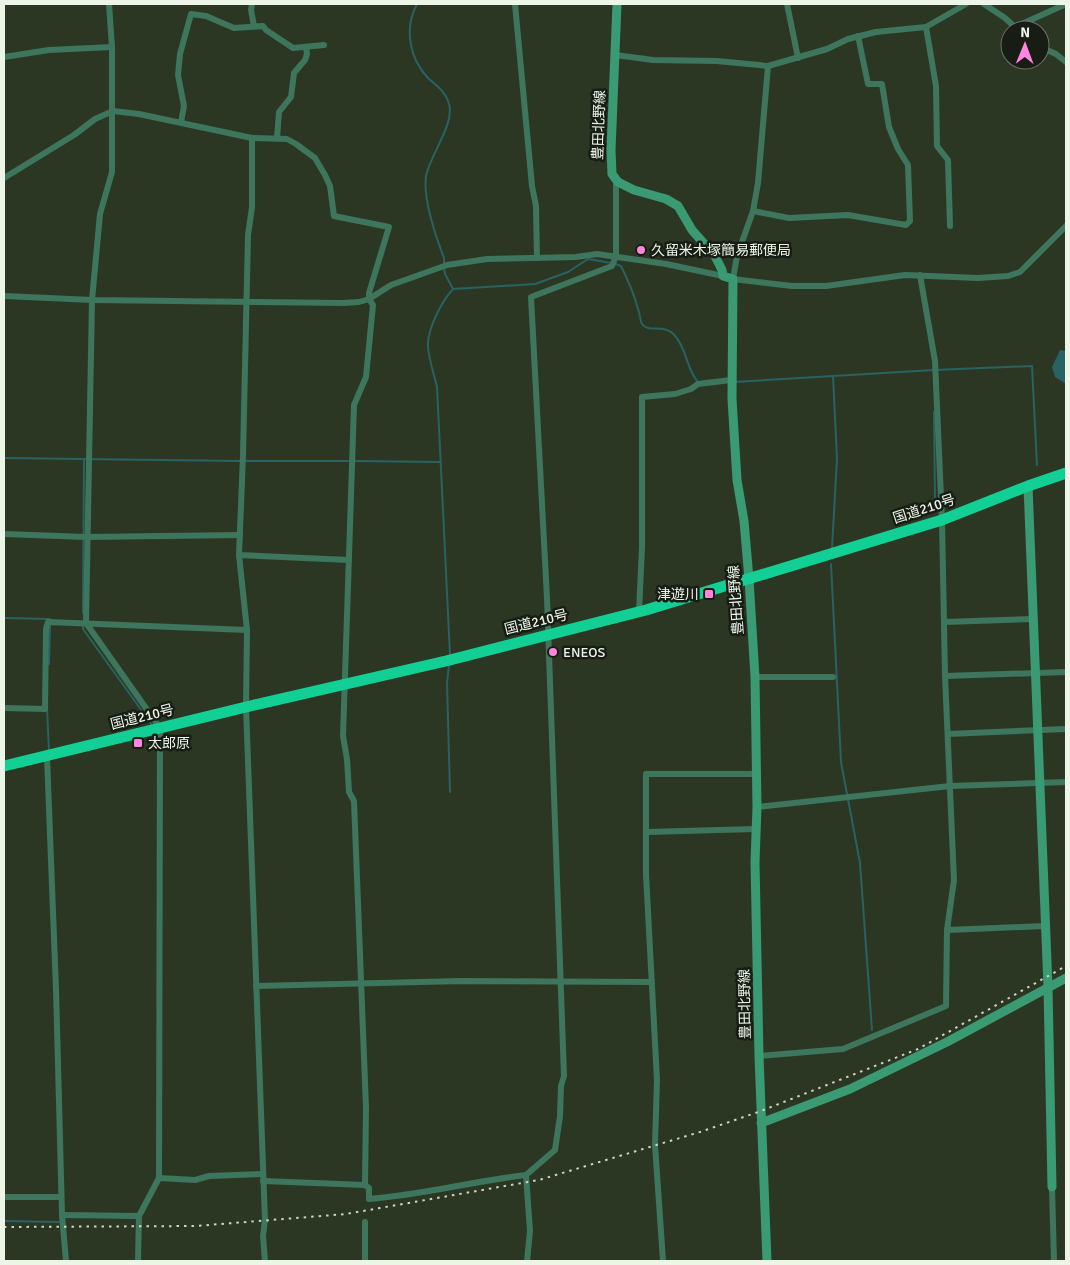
<svg xmlns="http://www.w3.org/2000/svg" width="1070" height="1265" viewBox="0 0 1070 1265" font-family="Signika,'Noto Sans JP',sans-serif">
<rect width="100%" height="100%" fill="#2c3723"/>
<polygon fill="#286262" points="1060,350 1066,351 1066,384 1055,377 1052,367"/>
<g fill="none" stroke-linecap="round" stroke-linejoin="round">
<g stroke="#286262" stroke-width="2">
<path d="M417,4C404,28 409,58 428,78C437,86 446,92 449,104C455,124 430,155 426,176C423,198 436,237 444,258V264"/>
<path d="M615,264L621,266C628,280 634,294 638,309C640,313 640,321 642,324C649,334 665,322 676,337C687,350 687,371 698,382"/>
<polyline points="444,268 445,274 453,289"/>
<polyline points="734,382 934,370 1032,366 1037,465"/>
<polyline points="934,412 935,501"/>
<polyline points="4,458 240,461"/>
<polyline points="245,461 350,461"/>
<polyline points="355,461 440,462"/>
<polyline points="832,548 837,459 833,376"/>
<polyline points="831,564 841,762 847,794"/>
<polyline points="83,613 84,460"/>
<polyline points="4,618 50,619 50,621"/>
<polyline points="83,625 83,629 152,725"/>
<path d="M450,655L437,387C434,374 429,360 428,347C427,330 441,302 453,289L535,284L568,272L588,259L611,263"/>
<polyline points="49,664 50,626"/>
<polyline points="449,665 447,683 450,792"/>
<polyline points="47,708 49,751"/>
<polyline points="848,799 860,863 872,1030"/>
<polyline points="4,1221 60,1222"/>
</g>
<g stroke="#3d765d" stroke-width="6">
<polyline points="109,4 112,47 112,172 100,214 92,300 86,623 160,728 159,1178 139,1216 138,1261"/>
<polyline points="252,4 251,10 254,26"/>
<polyline points="515,4 532,186 536,206 537,258"/>
<polyline points="787,4 798,58"/>
<polyline points="984,4 1005,18 1017,29"/>
<polyline points="926,27 936,86 937,146 948,160 950,226"/>
<polyline points="1015,27 1066,4"/>
<polyline points="1040,47 1056,54 1066,62"/>
<polyline points="615,55 653,60 717,61 768,66 827,49 848,39 876,32 926,27 966,4"/>
<polyline points="4,57 49,50 112,47"/>
<polyline points="768,66 758,183 753,211 737,256 733,279 792,286 826,286 905,275 978,278 1008,276 1020,272 1066,226"/>
<polyline points="181,122 184,106 178,75 180,54 191,14 206,16 234,28 263,26 266,30 293,48 324,45"/>
<polyline points="252,138 252,207 248,235 243,456 239,555 247,630 246,707 265,1220 263,1236 265,1261"/>
<polyline points="277,138 279,112 291,97 294,73 305,60 307,54 306,47"/>
<polyline points="4,178 74,135 95,119 113,111 139,114 252,138 287,139 296,144 315,158 325,175 330,186 334,216 389,227 369,293 369,299 373,305 366,377 354,405 343,736 347,759 349,792 354,801 366,1108 365,1185"/>
<polyline points="753,211 789,218 848,215 906,225 910,221 908,165 898,149 889,127 882,84 868,84 858,36"/>
<polyline points="4,296 92,300 344,303 359,302 369,299 391,285 447,265 487,259 576,257 597,254 666,264 723,276"/>
<polyline points="4,534 87,537 240,535"/>
<polyline points="239,555 349,560"/>
<polyline points="639,612 642,547 642,397 675,394 691,389 698,384 731,380"/>
<polyline points="944,622 1034,619"/>
<polyline points="945,676 1066,672"/>
<polyline points="755,677 833,677"/>
<polyline points="4,708 45,709 46,629 48,622 247,630"/>
<polyline points="948,734 1066,729"/>
<polyline points="47,757 56,989 62,1215 66,1261"/>
<polyline points="757,807 950,786 1066,782"/>
<polyline points="647,832 756,829"/>
<polyline points="947,930 1045,926"/>
<polyline points="256,986 461,981 651,982"/>
<polyline points="759,1056 843,1049 946,1006 947,930 954,880 945,676 942,520 935,361 920,275"/>
<polyline points="159,1178 195,1180 209,1176 263,1174"/>
<path d="M263,1181L365,1185L369,1188V1199C422,1195 474,1181 526,1175"/>
<polyline points="1052,1187 1054,1261"/>
<polyline points="4,1197 61,1197"/>
<polyline points="62,1215 139,1216"/>
<polyline points="365,1222 365,1261"/>
<polyline points="527,1261 530,1231 526,1175 555,1150 560,1116 561,1086 564,1076 547,598 531,297 612,266 616,256 616,180"/>
<polyline points="663,1261 655,1145 657,1080 646,874 646,774 756,774"/>
</g>
<g stroke="#399a74" stroke-width="9">
<polyline points="617,4 611,150 612,174 618,182 634,190 666,199 678,206 692,230 715,256 722,270 723,276 733,279 732,399 737,480 744,521 749,579 755,677 757,807 755,862 759,1056 767,1261"/>
<polyline points="1028,486 1048,987 1052,1187"/>
<polyline points="761,1123 850,1089 947,1042 1066,978"/>
</g>
<polyline stroke="#12d095" stroke-width="11" points="4,766 246,707 446,661 646,610 942,520 1028,486 1066,473"/>
<polyline stroke="#cdd5c7" stroke-width="2" stroke-dasharray="2.5 5" stroke-linecap="butt" points="4,1227 196,1226 346,1214 539,1180 700,1132 761,1111 918,1049 1066,966"/>
</g>
<g fill="#ff85df" stroke="#171d14" stroke-width="2">
<circle cx="641" cy="250" r="5"/>
<rect x="704" y="589" width="10" height="10" rx="2.5"/>
<circle cx="553" cy="652" r="5"/>
<rect x="133" y="738" width="10" height="10" rx="2.5"/>
</g>
<g text-anchor="middle" dominant-baseline="central" stroke-width="5" stroke-linejoin="round" paint-order="stroke">
<g font-size="14" fill="#edf5e8" stroke="#171d14">
<text transform="translate(599 125) rotate(-88)">豊田北野線</text>
<text transform="translate(924 509) rotate(-18)">国道210号</text>
<text transform="translate(736 600) rotate(-94)">豊田北野線</text>
<text transform="translate(536 622) rotate(-14)">国道210号</text>
<text transform="translate(142 717) rotate(-14)">国道210号</text>
<text transform="translate(745 1004) rotate(-91)">豊田北野線</text>
</g>
<g font-size="14" fill="#edf5e8" stroke="#171d14" text-anchor="start">
<text x="651" y="250">久留米木塚簡易郵便局</text>
<text x="699" y="594" text-anchor="end">津遊川</text>
<text x="563" y="652">ENEOS</text>
<text x="148" y="743">太郎原</text>
</g>
</g>
<rect width="1070" height="1265" fill="none" stroke="#edf5e8" stroke-width="10"/>
<g transform="translate(1025 45) rotate(1)"><circle r="24" fill="#171d14" stroke="#6d7369"/>
<path d="M0-4L9 19L0 12L-9 19Z" fill="#ff85df"/>
<text y="-8" font-size="14" font-weight="bold" text-anchor="middle" fill="#edf5e8">N</text>
</g>
</svg>
